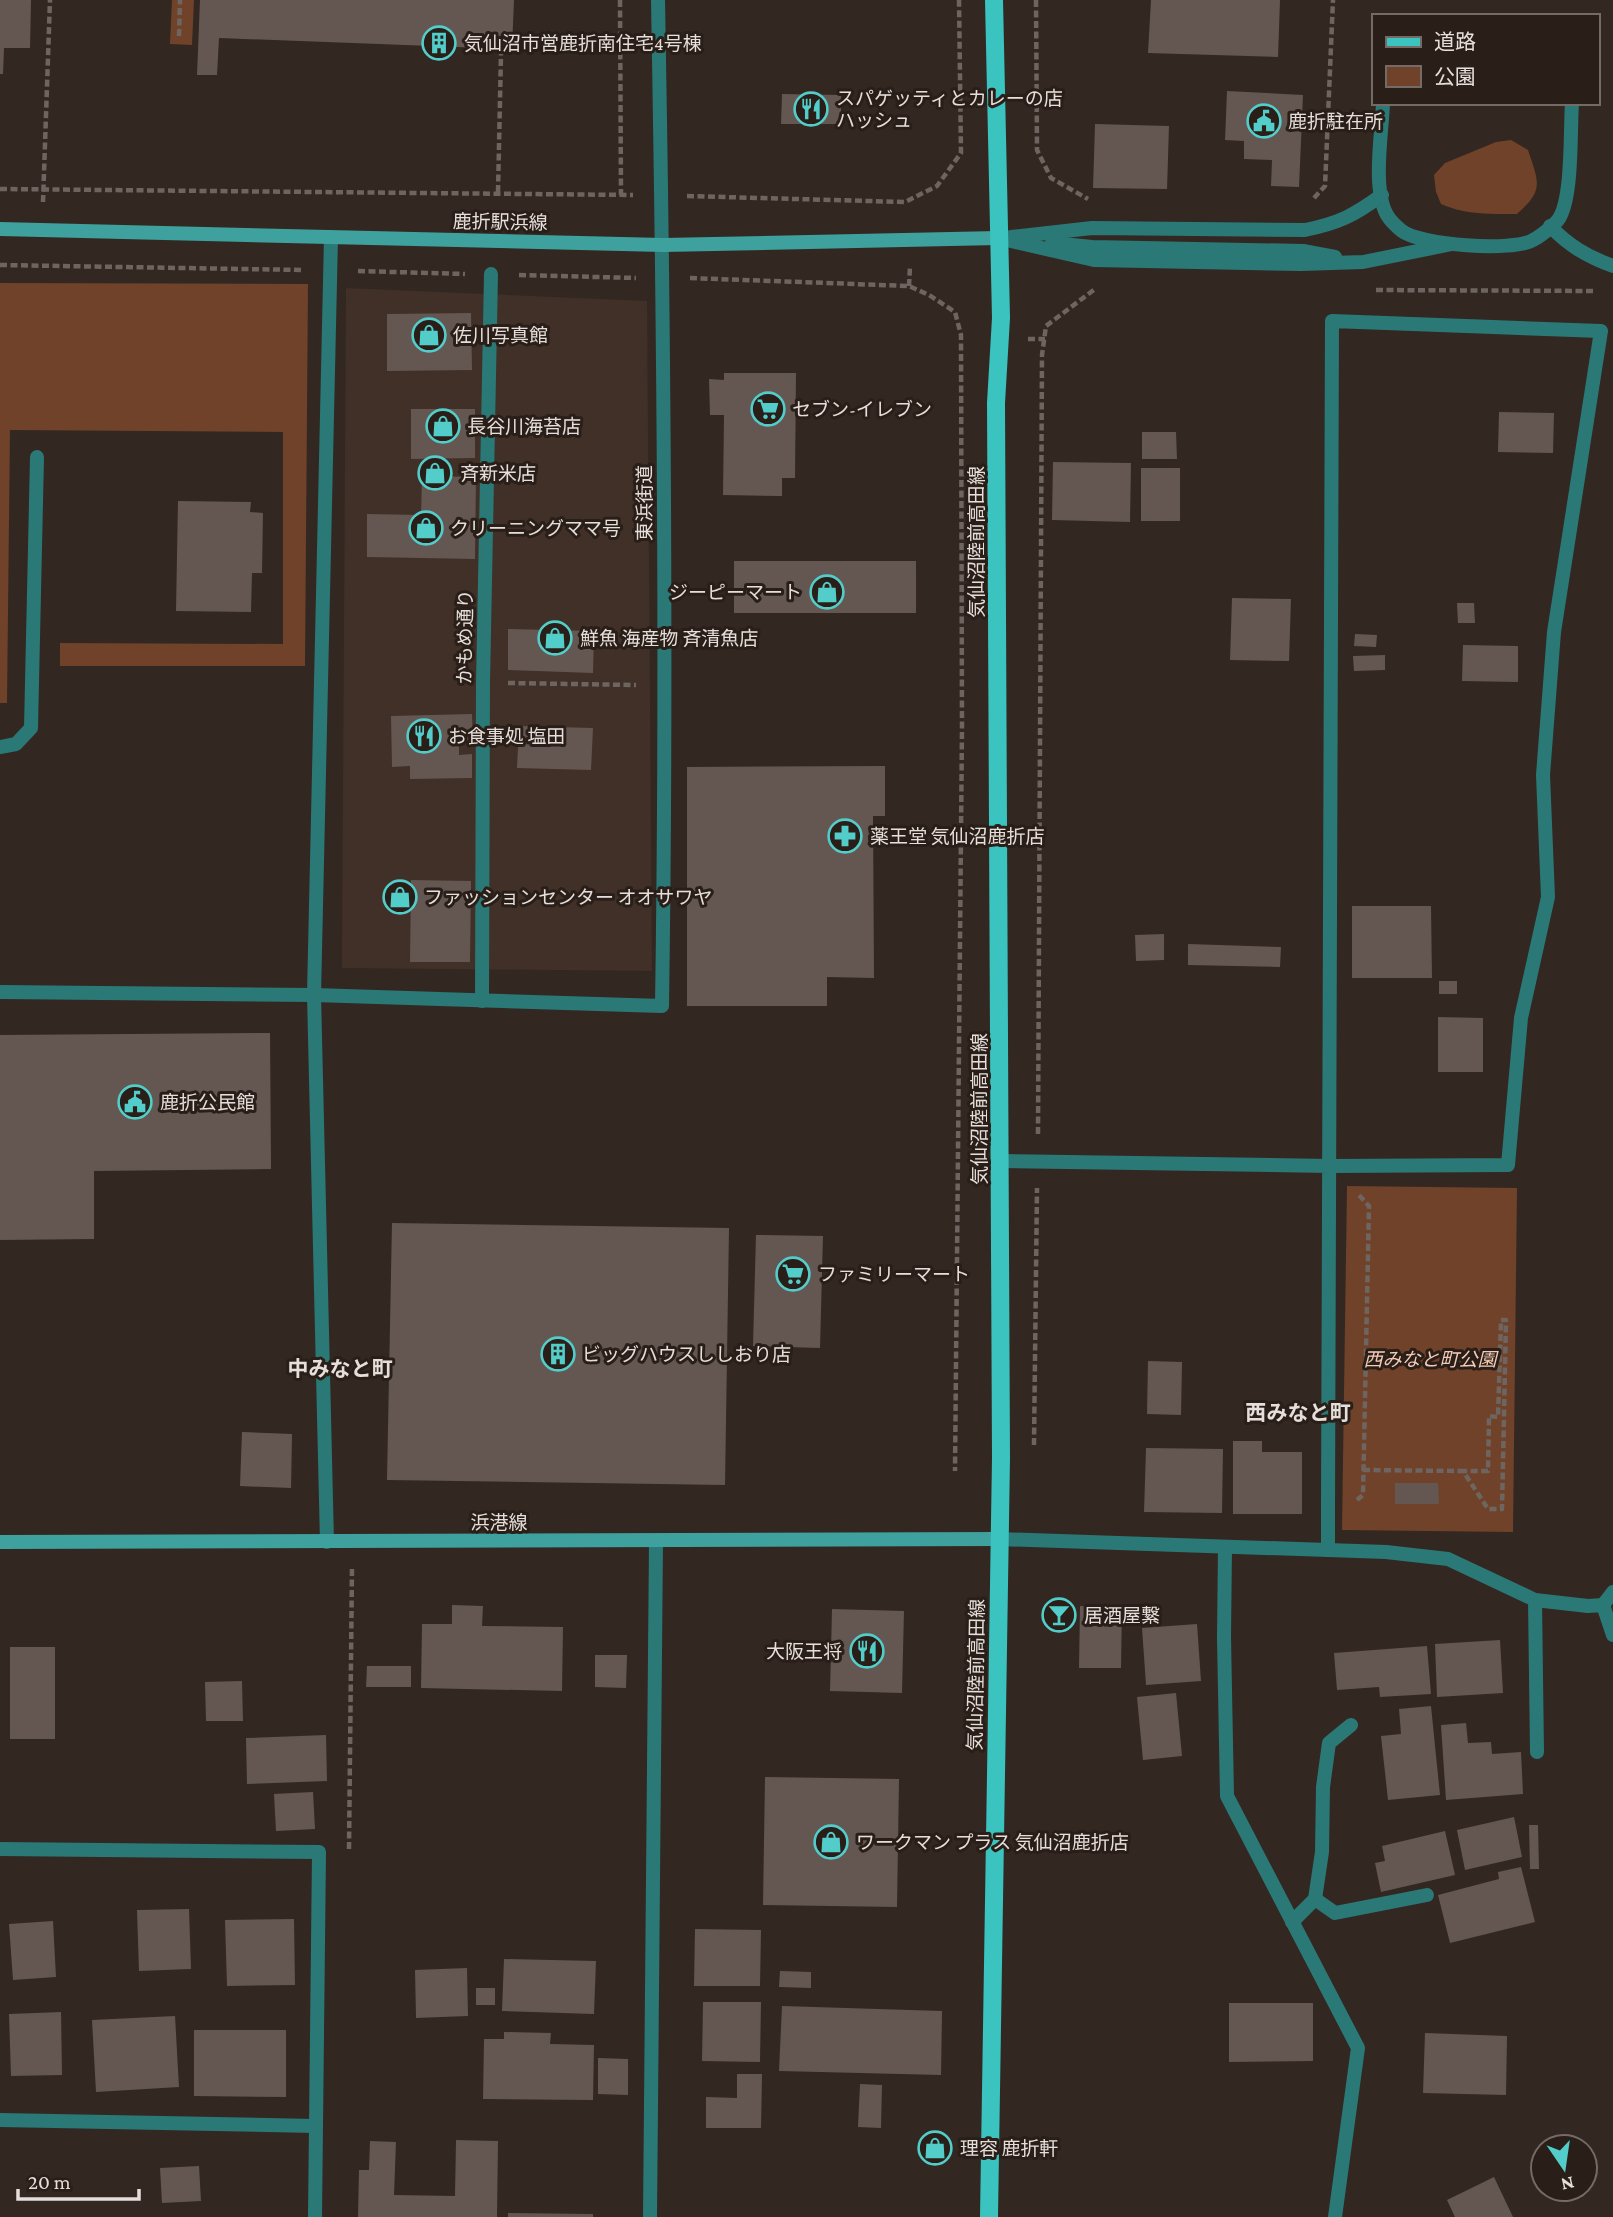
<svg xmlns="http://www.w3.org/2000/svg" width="1613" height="2217" viewBox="0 0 1613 2217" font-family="'Crimson Pro','Noto Sans JP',serif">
<rect width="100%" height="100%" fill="#332722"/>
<polygon fill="#403027" points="346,288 647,301 652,971 342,968"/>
<g fill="#6f4229">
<polygon points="172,0 194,0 192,45 170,44"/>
<path d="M1511,140L1528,150C1539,183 1544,190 1517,214C1491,214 1465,215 1441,204L1436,192L1434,175L1445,163L1496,142Z"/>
<polygon points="0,283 308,284 305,666 60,666 60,643 283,644 283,432 10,430 7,703 0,703"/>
<polygon points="1347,1186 1517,1188 1513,1532 1342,1530"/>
</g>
<g fill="#645751">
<polygon points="0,0 31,0 30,48 4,48 3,74 0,74"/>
<polygon points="200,0 514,0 512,49 219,38 217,75 197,75"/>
<polygon points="1151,0 1280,0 1278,57 1148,53"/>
<polygon points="1227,91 1303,95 1299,187 1271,186 1272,160 1244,159 1244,141 1225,140"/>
<polygon points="782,94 841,95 841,124 781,124"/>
<polygon points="1095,124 1169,126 1167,189 1093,188"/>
<polygon points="471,313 472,370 387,371 387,314"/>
<polygon points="724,373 796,373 795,478 782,478 782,496 723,495 724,415 710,415 709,379 724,380"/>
<polygon points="411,409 475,409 475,458 411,459"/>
<polygon points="1499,412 1554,413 1553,453 1498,452"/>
<polygon points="1142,432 1176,432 1177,459 1142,459"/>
<polygon points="1053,462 1131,463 1130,522 1052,520"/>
<rect x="1141" y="468" width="39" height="53"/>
<polygon points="422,476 476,477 475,559 367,557 367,514 421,515"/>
<polygon points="178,501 251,502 250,512 263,513 262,573 252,573 251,612 176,611"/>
<rect x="734" y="561" width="182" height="52"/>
<polygon points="1232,598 1291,599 1289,661 1230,660"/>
<polygon points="1457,603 1474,603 1475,623 1458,623"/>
<polygon points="508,629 594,631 593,673 508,670"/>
<polygon points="1355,634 1377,635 1376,647 1354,646"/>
<polygon points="1463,645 1518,646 1518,682 1462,681"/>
<polygon points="1385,655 1385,670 1354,671 1353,656"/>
<polygon points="472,714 473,744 459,744 459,755 472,754 472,778 410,779 410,766 392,767 391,716"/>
<polygon points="519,726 593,728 591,770 517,768"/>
<polygon points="885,766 885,816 873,816 874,978 827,977 827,1006 687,1006 687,767"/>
<polygon points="411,880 471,881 470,962 410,962"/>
<polygon points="1352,906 1431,906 1432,978 1352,978"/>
<polygon points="1164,934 1164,960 1136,961 1135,935"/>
<polygon points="1188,944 1281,947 1280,967 1188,965"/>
<rect x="1439" y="981" width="18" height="13"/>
<polygon points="1438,1017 1483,1018 1483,1072 1438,1072"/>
<polygon points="270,1033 271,1169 94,1171 94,1239 0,1240 0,1035"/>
<polygon points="392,1223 729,1228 725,1485 387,1480"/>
<polygon points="756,1235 823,1236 820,1348 753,1346"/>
<polygon points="1148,1361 1182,1362 1181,1415 1147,1414"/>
<polygon points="242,1432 292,1434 291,1488 240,1486"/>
<polygon points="1233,1441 1262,1441 1262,1452 1302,1452 1302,1514 1233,1514"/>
<polygon points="1146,1448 1223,1449 1222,1513 1144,1512"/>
<polygon points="1395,1483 1438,1483 1439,1504 1395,1504"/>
<polygon points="452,1605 483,1606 482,1626 563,1627 562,1691 421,1688 422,1624 452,1624"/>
<polygon points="1080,1606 1122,1607 1121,1668 1079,1668"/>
<polygon points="832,1609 904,1611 902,1693 830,1691"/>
<polygon points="1197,1624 1201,1681 1146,1685 1142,1628"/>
<polygon points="1500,1640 1503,1693 1437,1697 1435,1644"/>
<polygon points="1427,1646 1431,1694 1380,1697 1379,1687 1337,1690 1334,1653"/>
<rect x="10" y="1647" width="45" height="92"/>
<polygon points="595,1655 627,1655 626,1688 595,1687"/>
<polygon points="367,1666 411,1666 411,1687 366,1687"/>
<polygon points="242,1681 243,1721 206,1721 205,1682"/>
<polygon points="1176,1693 1182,1756 1143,1760 1137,1697"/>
<polygon points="1431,1706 1440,1795 1388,1800 1381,1736 1401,1734 1399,1709"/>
<polygon points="1466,1723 1468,1743 1491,1742 1492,1754 1521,1752 1523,1794 1446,1800 1441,1725"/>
<polygon points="326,1735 327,1781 247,1784 246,1738"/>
<polygon points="765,1777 899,1779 897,1907 763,1905"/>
<polygon points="313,1792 315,1829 276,1831 274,1794"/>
<polygon points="1514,1817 1522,1857 1465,1870 1457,1830"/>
<polygon points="1529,1825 1538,1825 1539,1869 1530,1869"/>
<polygon points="1445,1831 1455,1875 1381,1892 1375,1863 1385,1861 1382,1846"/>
<polygon points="1521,1867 1535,1922 1450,1943 1438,1895 1499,1879 1498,1872"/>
<polygon points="189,1909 191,1969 139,1971 137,1910"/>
<polygon points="294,1919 295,1985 227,1986 225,1920"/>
<polygon points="53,1921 56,1977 13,1980 9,1924"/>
<polygon points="695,1929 761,1930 760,1986 694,1986"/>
<polygon points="504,1959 596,1961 594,2014 502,2011"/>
<polygon points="467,1968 468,2016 416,2018 415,1970"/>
<polygon points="780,1971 811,1972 811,1988 779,1987"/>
<rect x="476" y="1988" width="19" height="17"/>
<polygon points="703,2002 761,2002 760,2062 702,2061"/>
<polygon points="1229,2003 1313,2003 1313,2061 1229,2062"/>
<polygon points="782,2006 942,2011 941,2075 779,2071"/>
<polygon points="61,2012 62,2075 11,2076 9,2014"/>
<polygon points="175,2016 179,2087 96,2092 92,2020"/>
<polygon points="194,2030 286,2030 286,2097 194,2096"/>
<polygon points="504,2032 551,2033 550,2044 594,2045 593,2100 483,2099 484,2039 504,2039"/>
<polygon points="1425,2033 1507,2036 1506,2095 1423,2093"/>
<polygon points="598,2058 628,2059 628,2095 598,2094"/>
<polygon points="737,2074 762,2074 761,2128 706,2128 706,2097 737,2098"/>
<polygon points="860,2084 882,2085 881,2128 858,2127"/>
<polygon points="456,2140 498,2141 497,2217 358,2217 359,2170 369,2170 370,2141 396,2142 394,2195 455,2196"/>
<polygon points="199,2166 201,2201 162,2203 160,2168"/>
<polygon points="1494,2177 1513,2217 1455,2217 1447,2200"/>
<polygon points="508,2213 593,2214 593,2217 508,2217"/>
</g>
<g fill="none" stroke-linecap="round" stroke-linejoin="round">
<g stroke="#6f6560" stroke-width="4.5" stroke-dasharray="7 3.5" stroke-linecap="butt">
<polyline points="620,0 621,195"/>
<polyline points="1036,0 1037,150 1051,178 1088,199"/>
<polyline points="179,36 180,0"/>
<polyline points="0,189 633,195"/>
<polyline points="498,192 501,54"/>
<polyline points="687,196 905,202 937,186 961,153 959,0"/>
<polyline points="1314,198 1325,186 1333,0"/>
<polyline points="43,202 50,0"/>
<polyline points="0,265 304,270"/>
<polyline points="358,271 465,274"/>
<polyline points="519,275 636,278"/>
<polyline points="690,278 909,286 929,295 955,312 961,335 962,728 955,1471"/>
<polyline points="909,286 910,266"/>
<polyline points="1376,290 1595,291"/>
<polyline points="1028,339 1045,339"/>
<polyline points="508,683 636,685"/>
<polyline points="1038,1134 1042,355 1046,326 1095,289"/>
<polyline points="1034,1445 1037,1188"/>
<polyline points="1363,1470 1463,1471 1488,1509 1502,1509 1506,1320 1501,1320 1498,1417 1489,1416 1488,1471 1463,1471"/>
<polyline points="1357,1500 1363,1495 1369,1206 1358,1194"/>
<polyline points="349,1849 352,1567"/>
</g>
<path stroke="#2a7977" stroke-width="14" d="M1550,226C1569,246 1588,257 1613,266"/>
<g stroke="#2a7977" stroke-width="14">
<path d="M1383,103C1382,133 1372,189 1387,215C1390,220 1397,227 1402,231C1420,245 1513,252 1533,240C1541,236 1553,226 1558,220C1573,200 1570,130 1572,103"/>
<path d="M1011,237L1092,228L1305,230C1339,223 1353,216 1382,195"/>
<polyline points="998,238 1094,260 1301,264 1363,262 1452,244"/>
<polyline points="1052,243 1092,247 1303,251 1335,257"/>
<polyline points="0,747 16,744 31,728 37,457"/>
<path d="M0,992L314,995L662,1006C667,671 664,335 658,0"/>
<polyline points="482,1001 483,683 491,274"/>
<polyline points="1001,1161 1330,1166 1508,1165 1521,1018 1548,897 1543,775 1554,632 1601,331 1332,321 1328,1506 1328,1550"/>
<polyline points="999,1539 1386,1552 1448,1559 1535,1600 1588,1606 1603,1605 1613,1635"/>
<polyline points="327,1542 314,995 331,237"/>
<polyline points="1225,1547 1224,1637 1227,1796 1358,2048 1335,2217"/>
<polyline points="1535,1600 1537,1752"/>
<polyline points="1603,1605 1613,1592"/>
<polyline points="0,1849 319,1852 315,2217"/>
<polyline points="1315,1899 1335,1913 1427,1895"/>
<polyline points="1292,1922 1315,1899 1322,1852 1323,1787 1329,1743 1351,1725"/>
<polyline points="0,2120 316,2126"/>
<polyline points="650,2217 656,1541"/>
</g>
<g stroke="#3ea19e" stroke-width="14">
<polyline points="0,229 663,245 998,238"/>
<polyline points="0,1542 999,1539"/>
</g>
<polyline stroke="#3ac3bf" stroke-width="18" points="989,2217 1001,1458 996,403 1001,318 994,0"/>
</g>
<defs>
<symbol id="building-ring" viewBox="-11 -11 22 22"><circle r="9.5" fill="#291e18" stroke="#53cdca" stroke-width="1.5"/><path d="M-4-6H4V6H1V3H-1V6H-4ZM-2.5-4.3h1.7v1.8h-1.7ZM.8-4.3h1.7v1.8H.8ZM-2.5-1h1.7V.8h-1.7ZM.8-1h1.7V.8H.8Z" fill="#53cdca"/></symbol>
<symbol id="restaurant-ring" viewBox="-11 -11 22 22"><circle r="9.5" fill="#291e18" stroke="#53cdca" stroke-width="1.5"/><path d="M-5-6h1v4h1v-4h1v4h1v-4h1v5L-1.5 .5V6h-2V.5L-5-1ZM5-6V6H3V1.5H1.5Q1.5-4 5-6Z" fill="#53cdca"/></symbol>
<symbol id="civic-ring" viewBox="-11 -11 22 22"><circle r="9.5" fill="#291e18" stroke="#53cdca" stroke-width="1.5"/><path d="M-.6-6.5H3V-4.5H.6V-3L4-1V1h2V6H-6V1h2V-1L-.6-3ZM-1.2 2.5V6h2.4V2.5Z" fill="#53cdca"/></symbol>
<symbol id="shop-ring" viewBox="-11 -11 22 22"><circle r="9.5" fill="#291e18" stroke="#53cdca" stroke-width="1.5"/><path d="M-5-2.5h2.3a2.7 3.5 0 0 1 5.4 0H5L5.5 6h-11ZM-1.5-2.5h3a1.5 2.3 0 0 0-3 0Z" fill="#53cdca"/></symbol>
<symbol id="supermarket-ring" viewBox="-11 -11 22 22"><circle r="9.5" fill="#291e18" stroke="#53cdca" stroke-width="1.5"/><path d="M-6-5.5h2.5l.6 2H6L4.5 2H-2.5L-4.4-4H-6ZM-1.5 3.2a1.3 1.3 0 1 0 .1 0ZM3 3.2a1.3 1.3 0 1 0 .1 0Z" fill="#53cdca"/></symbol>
<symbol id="pharmacy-ring" viewBox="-11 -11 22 22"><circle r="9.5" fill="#291e18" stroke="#53cdca" stroke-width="1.5"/><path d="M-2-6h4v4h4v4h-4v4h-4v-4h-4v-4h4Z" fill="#53cdca"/></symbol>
<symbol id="bar-ring" viewBox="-11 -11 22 22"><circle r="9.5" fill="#291e18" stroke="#53cdca" stroke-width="1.5"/><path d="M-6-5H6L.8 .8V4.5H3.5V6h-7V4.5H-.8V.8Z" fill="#53cdca"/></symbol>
</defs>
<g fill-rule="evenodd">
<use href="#building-ring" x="420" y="24" width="38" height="38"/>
<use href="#restaurant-ring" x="792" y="90" width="38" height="38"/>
<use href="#civic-ring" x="1245" y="102" width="38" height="38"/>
<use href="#shop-ring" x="410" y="316" width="38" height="38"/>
<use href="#supermarket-ring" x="749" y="390" width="38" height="38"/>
<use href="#shop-ring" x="424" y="407" width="38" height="38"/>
<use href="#shop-ring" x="416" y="454" width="38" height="38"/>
<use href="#shop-ring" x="407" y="509" width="38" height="38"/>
<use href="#shop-ring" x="808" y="573" width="38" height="38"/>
<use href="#shop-ring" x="536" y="619" width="38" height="38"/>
<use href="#restaurant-ring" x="405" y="717" width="38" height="38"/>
<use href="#pharmacy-ring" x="826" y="817" width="38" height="38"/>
<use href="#shop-ring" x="381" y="878" width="38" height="38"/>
<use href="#civic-ring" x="116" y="1083" width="38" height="38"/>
<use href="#supermarket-ring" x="774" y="1255" width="38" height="38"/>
<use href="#building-ring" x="539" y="1335" width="38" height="38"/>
<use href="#bar-ring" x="1040" y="1596" width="38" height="38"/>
<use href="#restaurant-ring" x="848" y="1632" width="38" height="38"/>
<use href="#shop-ring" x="812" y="1823" width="38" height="38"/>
<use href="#shop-ring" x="916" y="2129" width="38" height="38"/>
</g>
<g text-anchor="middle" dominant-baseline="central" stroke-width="6" stroke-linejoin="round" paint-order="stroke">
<g font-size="19" fill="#e5deda" stroke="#291e18" text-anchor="start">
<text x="464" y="43">気仙沼市営鹿折南住宅4号棟</text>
<text x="836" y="98">スパゲッティとカレーの店<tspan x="836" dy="22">ハッシュ</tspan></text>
<text x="1288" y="121">鹿折駐在所</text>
<text x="453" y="335">佐川写真館</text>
<text x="792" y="409">セブン-イレブン</text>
<text x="467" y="426">長谷川海苔店</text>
<text x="460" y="473">斉新米店</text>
<text x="450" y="528">クリーニングママ号</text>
<text x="802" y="592" text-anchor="end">ジーピーマート</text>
<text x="580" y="638">鮮魚 海産物 斉清魚店</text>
<text x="448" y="736">お食事処 塩田</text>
<text x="870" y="836">薬王堂 気仙沼鹿折店</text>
<text x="424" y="897">ファッションセンター オオサワヤ</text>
<text x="160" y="1102">鹿折公民館</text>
<text x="818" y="1274">ファミリーマート</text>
<text x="582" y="1354">ビッグハウスししおり店</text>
<text x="1084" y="1615">居酒屋繋</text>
<text x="842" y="1651" text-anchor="end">大阪王将</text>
<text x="856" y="1842">ワークマン プラス 気仙沼鹿折店</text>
<text x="960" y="2148">理容 鹿折軒</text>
</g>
<g font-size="19" fill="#e5deda" stroke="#291e18">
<text transform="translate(500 222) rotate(1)">鹿折駅浜線</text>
<text transform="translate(644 503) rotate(-90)">東浜街道</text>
<text transform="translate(976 542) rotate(-90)">気仙沼陸前高田線</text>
<text transform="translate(465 637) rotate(-89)">かもめ通り</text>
<text transform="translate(979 1109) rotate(-90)">気仙沼陸前高田線</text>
<text x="499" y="1522">浜港線</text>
<text transform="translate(976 1675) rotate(-89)">気仙沼陸前高田線</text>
</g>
<g font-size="19" font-style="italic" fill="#f4cbb6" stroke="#291e18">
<text x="1430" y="1359">西みなと町公園</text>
</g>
<g font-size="21" font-weight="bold" fill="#e5deda" stroke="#291e18">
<text x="340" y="1369">中みなと町</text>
<text x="1298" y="1413">西みなと町</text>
</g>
</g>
<rect x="1372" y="14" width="228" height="91" fill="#291e18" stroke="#746b66" stroke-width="2"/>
<rect x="1386" y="37" width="35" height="10" fill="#3ac3bf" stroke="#746b66" stroke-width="2"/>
<text x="1434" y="49" font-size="21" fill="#e5deda">道路</text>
<rect x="1386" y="66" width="35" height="21" fill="#6f4229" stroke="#746b66" stroke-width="2"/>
<text x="1434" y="84" font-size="21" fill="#e5deda">公園</text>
<g transform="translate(1564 2168) rotate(167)"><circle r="33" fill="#291e18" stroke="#746b66" stroke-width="2"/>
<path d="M0-5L12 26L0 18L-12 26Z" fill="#53cdca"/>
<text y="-10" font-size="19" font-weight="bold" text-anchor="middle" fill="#e5deda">N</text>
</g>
<path d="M18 2189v10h121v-10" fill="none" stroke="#e5deda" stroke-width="3.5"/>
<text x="28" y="2189" font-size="21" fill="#e5deda" stroke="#291e18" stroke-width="5" paint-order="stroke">20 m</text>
</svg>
